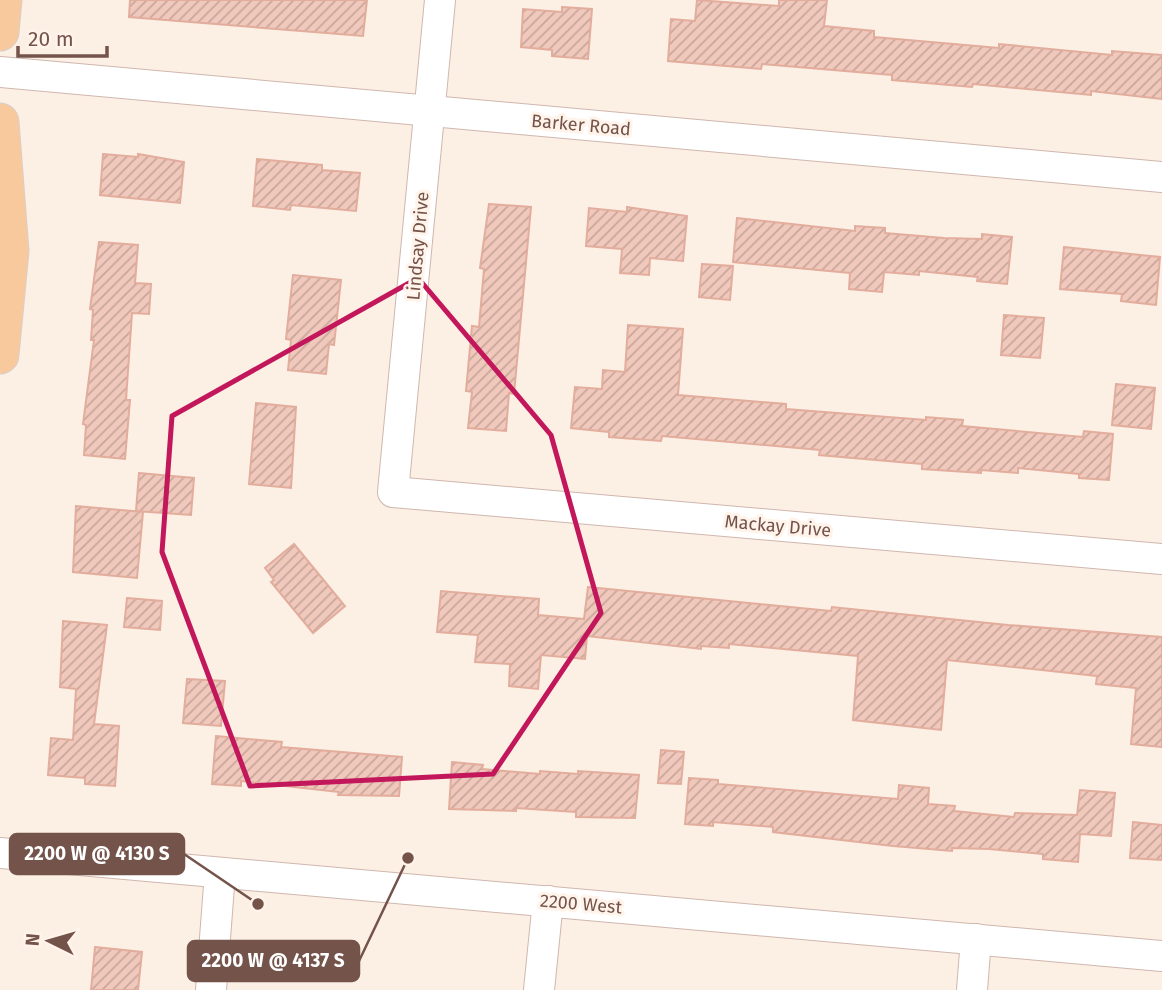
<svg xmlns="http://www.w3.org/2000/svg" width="1162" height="990" viewBox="0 0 1162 990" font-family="'Fira Sans',sans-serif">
<defs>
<pattern id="building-hatch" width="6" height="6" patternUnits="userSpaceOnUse" patternTransform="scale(1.75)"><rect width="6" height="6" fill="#f1c9bc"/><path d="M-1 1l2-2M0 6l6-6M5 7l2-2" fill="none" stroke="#c8a69b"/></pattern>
</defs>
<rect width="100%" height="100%" fill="#fcefe4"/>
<g fill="url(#building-hatch)" stroke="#e3ad9d" stroke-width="2">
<polygon points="130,0 367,0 363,36 129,17"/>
<polygon points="697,0 779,6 779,0 827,0 824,26 874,31 874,37 999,48 999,44 1112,55 1112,51 1162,55 1162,99 1091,91 1091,95 973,84 972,87 892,80 892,75 762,64 761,69 668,61 671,19 695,21"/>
<polygon points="562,7 592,9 588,59 552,56 552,50 521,47 523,9 562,12"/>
<polygon points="103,154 138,157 138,154 184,162 180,203 100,195"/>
<polygon points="257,159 322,165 322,170 360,173 356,211 291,205 290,210 253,206"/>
<polygon points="489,204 531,207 514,394 509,393 506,431 468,428 472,392 466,391 472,326 479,327 484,269 480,268"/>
<polygon points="627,207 687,216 683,261 650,258 649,275 620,273 622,249 586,246 589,208 627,212"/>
<polygon points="737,218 855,231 855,226 885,228 885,233 944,238 982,239 982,234 1012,237 1007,284 977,281 978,277 919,271 919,275 884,272 882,292 849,289 850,273 733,262"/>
<polygon points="99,242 138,245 135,283 151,284 149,314 132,313 126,400 130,400 125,459 84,455 86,425 83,424 94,340 91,340 93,310 90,309"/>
<polygon points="1064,247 1160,257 1156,305 1121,301 1122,294 1060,289"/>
<polygon points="702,264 733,266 730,300 699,297"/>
<polygon points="293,275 341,280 334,345 329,344 326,374 288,370 291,340 286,339"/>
<polygon points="1004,315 1044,318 1040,358 1001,355"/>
<polygon points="628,325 683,329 678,395 786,404 786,409 926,420 926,417 963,420 962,426 1083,437 1084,431 1113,434 1109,480 1079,478 1079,474 1018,468 1018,473 981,470 981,473 922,469 922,464 819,455 820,450 662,436 661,441 609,437 609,432 571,428 575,387 602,389 603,370 625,372"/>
<polygon points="1116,384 1155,388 1151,429 1112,425"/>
<polygon points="256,403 296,407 291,488 249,484"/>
<polygon points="139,473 194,478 191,515 136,511"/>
<polygon points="76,506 143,512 137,578 73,572"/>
<polygon points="294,544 345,606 313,633 271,582 274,580 265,568"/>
<polygon points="588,587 831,611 832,607 1008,625 1162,637 1162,747 1131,744 1136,688 1096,684 1097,676 947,660 941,730 853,720 858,656 729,644 729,648 701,646 701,649 587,636 585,659 541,655 538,689 509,686 510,664 475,662 478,635 437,632 441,591 539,599 538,615 584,619"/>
<polygon points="127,598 162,601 160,630 124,627"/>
<polygon points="63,621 107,625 94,724 119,726 115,786 85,784 85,778 48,775 51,738 73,740 76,689 60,687"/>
<polygon points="187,679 225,681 221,726 183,723"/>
<polygon points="216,736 282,742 281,747 402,757 399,796 338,795 339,792 241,781 241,786 212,784"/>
<polygon points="661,750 684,752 681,784 658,783"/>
<polygon points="452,762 483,765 482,769 540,774 540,771 578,774 578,771 639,775 635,818 576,817 576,812 516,808 516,811 449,809"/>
<polygon points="689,778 718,780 718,784 898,799 899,785 929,788 928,804 955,806 954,811 1014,817 1015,813 1077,815 1080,790 1115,793 1111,836 1080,834 1078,862 1043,859 1043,854 989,849 952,848 952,851 893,846 773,832 773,827 713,822 713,826 685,824"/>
<polygon points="1133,822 1162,825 1162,860 1130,858"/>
<polygon points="95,947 142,952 138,990 91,990"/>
</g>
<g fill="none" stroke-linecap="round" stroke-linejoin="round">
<defs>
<g id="minor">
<polyline points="440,0 393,492 1162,559"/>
<polyline points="0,72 1162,177"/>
<polyline points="0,853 1162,956"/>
<polyline points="211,990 220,873"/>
<polyline points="539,990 548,901"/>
<polyline points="972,990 976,939"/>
</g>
<g id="major">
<polyline points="0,32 3,0"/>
<polyline points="0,122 10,251 0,355"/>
</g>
</defs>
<use href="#minor" stroke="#cfb7ae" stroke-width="32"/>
<use href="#major" stroke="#d8cfcc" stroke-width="39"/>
<use href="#minor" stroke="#fff" stroke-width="30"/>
<use href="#major" stroke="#f9c99e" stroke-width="37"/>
</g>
<path fill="none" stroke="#c2185b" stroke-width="5" stroke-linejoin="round" d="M418,278L551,435L601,613L493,774L250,786L162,552L172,416Z"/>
<g text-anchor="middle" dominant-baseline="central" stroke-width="6" stroke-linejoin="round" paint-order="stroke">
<g font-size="18" fill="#74534a" stroke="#fff3ea">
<text transform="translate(581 125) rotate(5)">Barker Road</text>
<text transform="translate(418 246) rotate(-85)">Lindsay Drive</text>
<text transform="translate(778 526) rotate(5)">Mackay Drive</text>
<text transform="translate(581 904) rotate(5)">2200 West</text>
</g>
</g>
<path fill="none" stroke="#74534a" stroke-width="2.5" d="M258 904L184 854M408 858L359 961"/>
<g fill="#74534a" stroke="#fff3ea" stroke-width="2.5">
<circle cx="258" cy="904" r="7"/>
<circle cx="408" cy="858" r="7"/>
</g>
<g fill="#74534a" stroke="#74534a" stroke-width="2.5">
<rect x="10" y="834" width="174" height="40" rx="7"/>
<rect x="188" y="941" width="171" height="40" rx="7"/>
</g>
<g font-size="19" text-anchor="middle" font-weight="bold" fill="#fff">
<text x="97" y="860">2200 W @ 4130 S</text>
<text x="273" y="967">2200 W @ 4137 S</text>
</g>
<g transform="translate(49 941) rotate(275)" stroke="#fff3ea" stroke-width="5" paint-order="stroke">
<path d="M0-5L12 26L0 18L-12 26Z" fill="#74534a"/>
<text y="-10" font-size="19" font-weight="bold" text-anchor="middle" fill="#74534a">N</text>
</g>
<path d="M18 46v10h89v-10" fill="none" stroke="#74534a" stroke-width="3.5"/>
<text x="28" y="46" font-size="21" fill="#74534a" stroke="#fff3ea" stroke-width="5" paint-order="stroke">20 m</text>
</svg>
